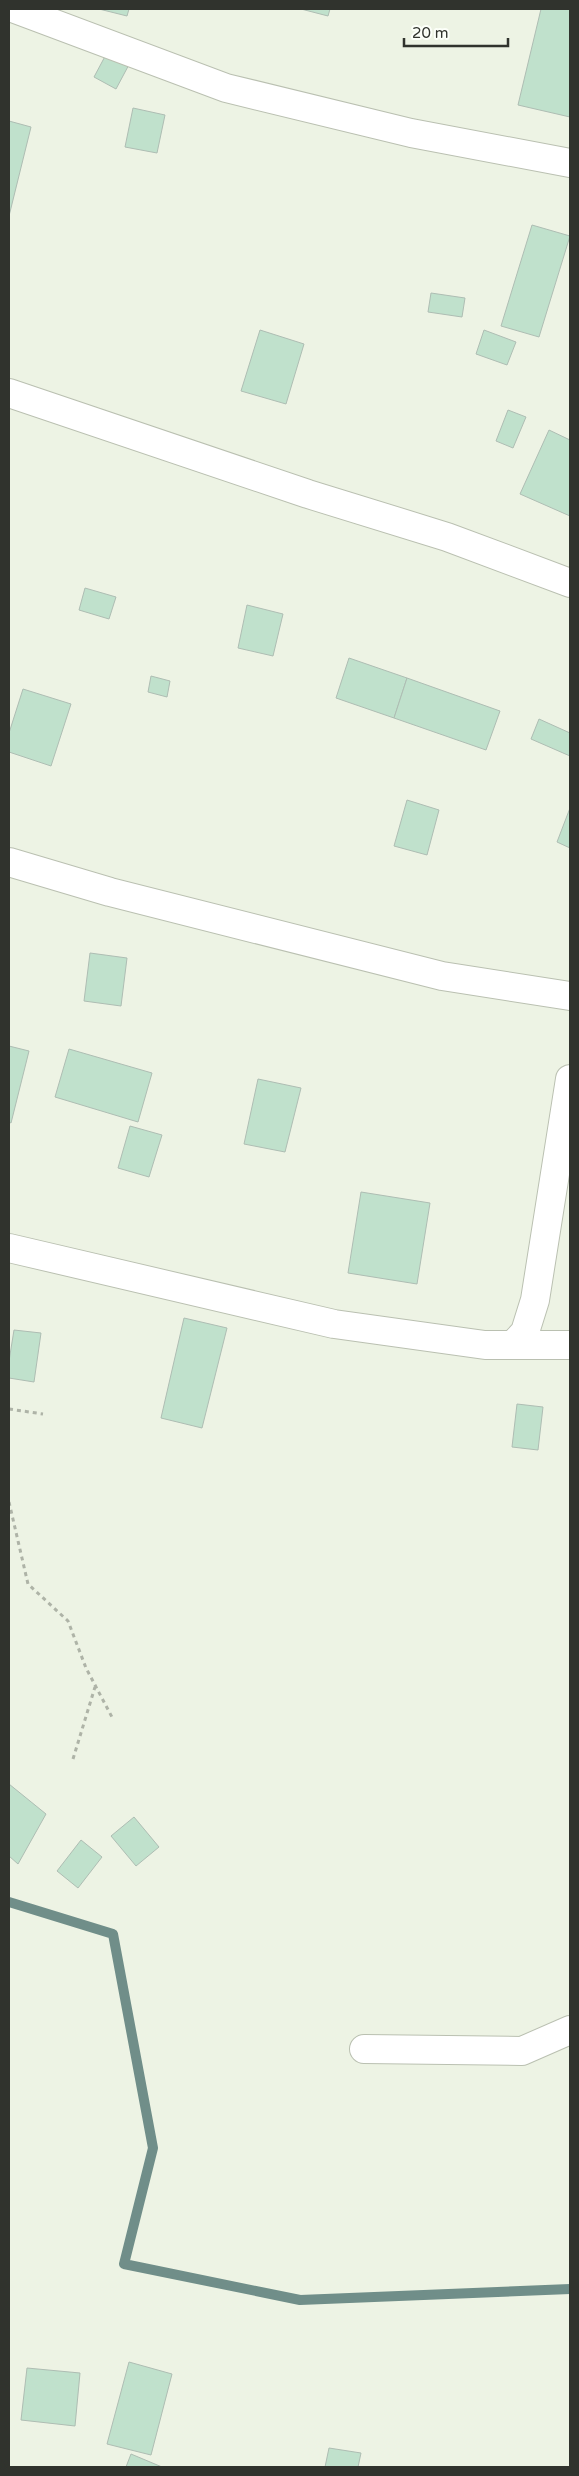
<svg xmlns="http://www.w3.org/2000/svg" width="579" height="2476" viewBox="0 0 579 2476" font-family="'Varela Round',sans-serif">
<rect width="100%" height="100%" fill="#edf3e4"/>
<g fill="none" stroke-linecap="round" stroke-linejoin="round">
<polyline stroke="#708e89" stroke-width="10" points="9,1902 113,1934 153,2148 124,2264 300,2300 570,2289"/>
</g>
<g fill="#c0e1cc" stroke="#aebdb3">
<polygon points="99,9 129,9 127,16"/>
<polygon points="301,9 330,9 328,16"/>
<polygon points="541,9 570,9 570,117 518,105"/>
<polygon points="110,47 132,59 116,89 94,77"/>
<polygon points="133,108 165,115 157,153 125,147"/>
<polygon points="9,121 31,127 9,216"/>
<polygon points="532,225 570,236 539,337 501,326"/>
<polygon points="431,293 465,298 462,317 428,312"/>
<polygon points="260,330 304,344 286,404 241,391"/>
<polygon points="484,330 516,342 507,365 476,354"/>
<polygon points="508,410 526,417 513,448 496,441"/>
<polygon points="549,430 570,440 570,516 520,494"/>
<polygon points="85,588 116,597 109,619 79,610"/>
<polygon points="247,605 283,614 273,656 238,648"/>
<polygon points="349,658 407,678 394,718 336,698"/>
<polygon points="151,676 170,681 167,697 148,692"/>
<polygon points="407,678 500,711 486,750 394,718"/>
<polygon points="23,689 71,704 51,766 9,752 9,733"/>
<polygon points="539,719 570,733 570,756 531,739"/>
<polygon points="407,800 439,810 427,855 394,846"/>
<polygon points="570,808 570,848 557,842"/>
<polygon points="90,953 127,958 121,1006 84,1001"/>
<polygon points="9,1046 29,1051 11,1123 9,1122"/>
<polygon points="69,1049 152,1073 138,1122 55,1097"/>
<polygon points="258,1079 301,1088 285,1152 244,1144"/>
<polygon points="130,1126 162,1135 149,1177 118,1168"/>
<polygon points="361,1192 430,1203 417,1284 348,1273"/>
<polygon points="184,1318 227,1328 202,1428 161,1418"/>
<polygon points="14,1330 41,1333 34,1382 9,1378 9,1361"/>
<polygon points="517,1404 543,1407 538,1450 512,1447"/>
<polygon points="9,1784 46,1814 18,1864 9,1856"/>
<polygon points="134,1817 159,1847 136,1866 111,1836"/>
<polygon points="81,1840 102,1857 78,1888 57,1871"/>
<polygon points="129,2362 172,2374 151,2455 107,2444"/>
<polygon points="27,2368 80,2373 75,2426 21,2420"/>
<polygon points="329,2448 361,2453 358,2467 325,2467"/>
<polygon points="131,2454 162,2467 126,2467"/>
</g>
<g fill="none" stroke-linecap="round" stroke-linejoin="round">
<defs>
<g id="minor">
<polyline points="15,9 226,88 411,133 570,163"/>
<polyline points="9,393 308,494 447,537 570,583"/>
<polyline points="9,862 110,892 442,976 570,996"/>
<polyline points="9,1248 334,1324 485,1345 513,1345 525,1332 535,1300 570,1079"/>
<polyline points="513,1345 570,1345"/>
<polyline points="364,2049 522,2051 570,2030"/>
</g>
</defs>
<use href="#minor" stroke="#bac0b1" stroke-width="30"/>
<g stroke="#aeb3a7" stroke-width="3" stroke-dasharray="4 4" stroke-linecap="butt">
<polyline points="9,1409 43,1414"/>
<polyline points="9,1502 28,1584 68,1621 86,1668 113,1719"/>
<polyline points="73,1759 95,1687"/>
</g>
<use href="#minor" stroke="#fff" stroke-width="28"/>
</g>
<rect width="579" height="2476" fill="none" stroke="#30332d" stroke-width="20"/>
<path d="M404 38v8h104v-8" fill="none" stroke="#30332d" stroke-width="2.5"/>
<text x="412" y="38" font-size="15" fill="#30332d" stroke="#fcfff9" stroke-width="4" paint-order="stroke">20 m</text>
</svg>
